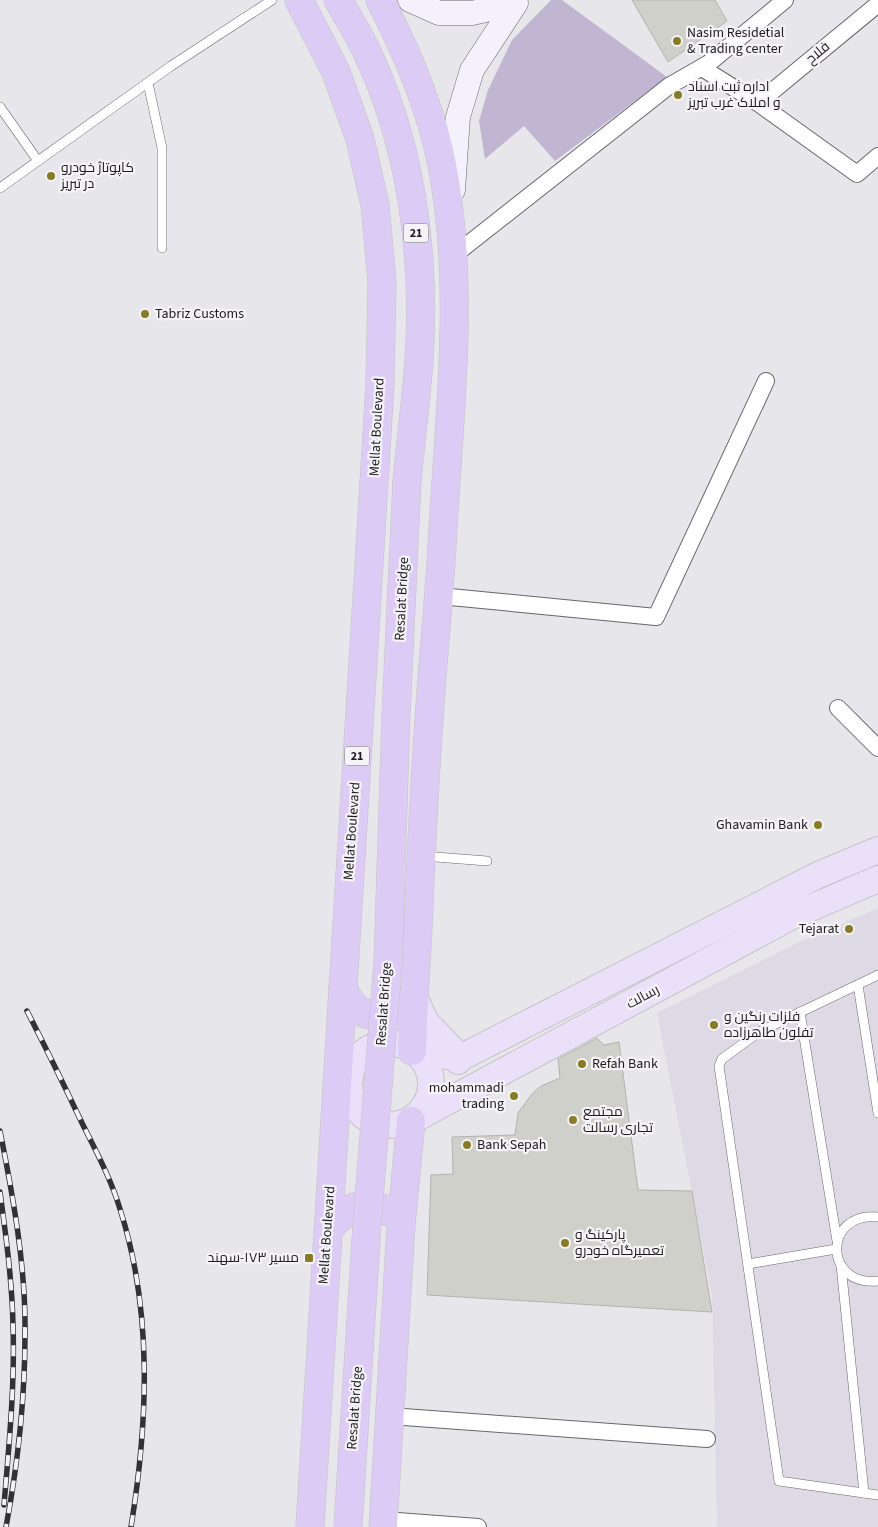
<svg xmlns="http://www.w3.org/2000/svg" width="878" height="1527" viewBox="0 0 878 1527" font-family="'Source Sans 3',Cairo,sans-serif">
<rect width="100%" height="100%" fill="#e7e6ea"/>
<polygon fill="#dedae5" points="878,908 878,1527 717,1527 712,1295 657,1013 799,942"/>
<polygon fill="#c0b6d1" points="551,0 562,0 667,77 555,161 524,126 485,159 479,121 488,90 512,40"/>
<g fill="#d0d0cb" stroke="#b3b3ae">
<polygon points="632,0 715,0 727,21 668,62"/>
<polygon points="597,1038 604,1045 619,1042 638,1190 692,1191 712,1312 427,1295 431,1175 453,1174 452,1137 515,1135 518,1113 532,1094 541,1086 560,1078 558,1059"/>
</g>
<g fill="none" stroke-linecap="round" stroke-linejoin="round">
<defs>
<g id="lane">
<polyline points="148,83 162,148 162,248"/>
<polyline points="0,107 38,161"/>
<polyline points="0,188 171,66 272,0"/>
<polyline points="423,856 487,861"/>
<polyline points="878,975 759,1032 722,1059 719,1066 779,1481 878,1495"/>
<polyline points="858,985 878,1113"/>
<polyline points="800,1012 837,1241"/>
<path d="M878,1217C823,1211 823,1287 878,1281"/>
<polyline points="748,1264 836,1249"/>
<polyline points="841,1265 864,1493"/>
</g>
<g id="street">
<polyline points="702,68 758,103 857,174 878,156"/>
<polyline points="758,103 878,4"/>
<polyline points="453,256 669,86 709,63 785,0"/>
<polyline points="440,596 656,617 766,381"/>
<polyline points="838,708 878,748"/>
<polyline points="390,1416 707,1439"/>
<polyline points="384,1520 478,1527"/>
</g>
<polyline id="secondary" points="410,0 439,13 472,13 516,3 472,70 458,117 453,190"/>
<g id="primary">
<polyline points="413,994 425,1021 460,1058 458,1061"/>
<circle cx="390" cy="1084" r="41"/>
<polyline points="412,1051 460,1058 818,875 878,850"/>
<polyline points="411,1121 792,916 878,879"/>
</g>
<g id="highway">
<polyline points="299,0 336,72 360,139 375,205 382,282 380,384 310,1527"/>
<path d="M338,0C347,15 356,30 364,46C411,140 426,255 419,360C416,400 411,440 407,480"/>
<path d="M380,0C407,52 431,107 442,165C465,284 450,407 443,528C440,592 433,655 429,720C424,789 421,858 418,928C416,969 413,1010 412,1051"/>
<path d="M343,988C346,993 348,998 351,1002C364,1021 388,1018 403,1004"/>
<path d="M328,1230C346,1210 361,1194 389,1212"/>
<polyline points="383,1527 401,1225 411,1121"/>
</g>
</defs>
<use href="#lane" stroke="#68666a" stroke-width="10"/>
<use href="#street" stroke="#68666a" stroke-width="18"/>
<use href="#secondary" stroke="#68666a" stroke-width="25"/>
<use href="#primary" stroke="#c4c4c4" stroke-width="28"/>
<use href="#highway" stroke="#c4c4c4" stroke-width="29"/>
<use href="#lane" stroke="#fff" stroke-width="9"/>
<use href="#street" stroke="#fff" stroke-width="16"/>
<use href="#secondary" stroke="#f4f0fc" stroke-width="24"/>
<use href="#primary" stroke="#eae0f9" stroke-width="26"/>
<use href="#highway" stroke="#dcccf5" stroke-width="28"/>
<defs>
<g id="rail">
<path d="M27,1011C46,1048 64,1085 82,1123C96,1151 111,1179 120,1209C153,1312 148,1422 131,1527"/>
<path d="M0,1131C13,1196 26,1267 25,1334C25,1399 18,1463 6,1527"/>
<path d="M0,1192C6,1236 12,1280 13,1325C15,1385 9,1445 4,1505"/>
</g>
</defs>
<use href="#rail" stroke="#323133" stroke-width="5.5"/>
<use href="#rail" stroke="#f5f3f7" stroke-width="4" stroke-dasharray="11" stroke-linecap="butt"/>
<defs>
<polyline id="highway-bridge" points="348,1527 367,1224 388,962 396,715 407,480"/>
</defs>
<use href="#highway-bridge" stroke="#c4c4c4" stroke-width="29" stroke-linecap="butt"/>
<use href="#highway-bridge" stroke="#dcccf5" stroke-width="28"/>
</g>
<g fill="#887c23" stroke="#f5f3f7" stroke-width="2">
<circle cx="677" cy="41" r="5"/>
<circle cx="678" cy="95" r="5"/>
<circle cx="51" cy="176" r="5"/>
<circle cx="145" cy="314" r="5"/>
<circle cx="818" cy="825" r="5"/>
<circle cx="849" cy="929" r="5"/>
<circle cx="714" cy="1025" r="5"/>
<circle cx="582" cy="1064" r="5"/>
<circle cx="514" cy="1096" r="5"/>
<circle cx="573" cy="1120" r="5"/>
<circle cx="467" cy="1145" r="5"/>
<circle cx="565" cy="1243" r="5"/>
<rect x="304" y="1253" width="10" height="10" rx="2.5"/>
</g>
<g text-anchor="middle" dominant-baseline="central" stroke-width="4.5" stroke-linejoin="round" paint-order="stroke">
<g fill="#f5f3f7" stroke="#5e5c5f" stroke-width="1">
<rect x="403.5" y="223.5" width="25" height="19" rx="4"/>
<rect x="344.5" y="746.5" width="25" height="19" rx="4"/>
</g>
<g font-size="12" font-weight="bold" fill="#1d1c1e">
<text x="416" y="233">21</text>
<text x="357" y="756">21</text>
</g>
<g font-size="14" fill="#1d1c1e" stroke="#f5f3f7" text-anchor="start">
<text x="687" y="33">Nasim Residetial<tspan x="687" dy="16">&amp; Trading center</tspan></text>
<text x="688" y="87">اداره ثبت اسناد<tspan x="688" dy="16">و املاک غرب تبریز</tspan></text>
<text x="61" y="168">کاپوتاژ خودرو<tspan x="61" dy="16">در تبریز</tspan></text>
<text x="155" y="314">Tabriz Customs</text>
<text x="808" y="825" text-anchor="end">Ghavamin Bank</text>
<text x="839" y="929" text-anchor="end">Tejarat</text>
<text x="724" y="1017">فلزات رنگین و<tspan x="724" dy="16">تفلون طاهرزاده</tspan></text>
<text x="592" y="1064">Refah Bank</text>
<text x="504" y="1088" text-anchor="end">mohammadi<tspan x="504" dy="16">trading</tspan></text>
<text x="583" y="1112">مجتمع<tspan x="583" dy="16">تجاری رسالت</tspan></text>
<text x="477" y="1145">Bank Sepah</text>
<text x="575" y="1235">پارکینگ و<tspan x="575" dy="16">تعمیرگاه خودرو</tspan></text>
<text x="299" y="1258" text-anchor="end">مسیر ۱۷۳-سهند</text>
</g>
<g font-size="14" fill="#1d1c1e" stroke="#f5f3f7">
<text transform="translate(818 53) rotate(-40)">فلاح</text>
<text transform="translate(377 427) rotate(-87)">Mellat Boulevard</text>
<text transform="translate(402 599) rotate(-87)">Resalat Bridge</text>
<text transform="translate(352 831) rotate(-86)">Mellat Boulevard</text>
<text transform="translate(643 997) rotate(-28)">رسالت</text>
<text transform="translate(384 1004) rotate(-86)">Resalat Bridge</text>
<text transform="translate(327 1235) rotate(-86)">Mellat Boulevard</text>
<text transform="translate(355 1408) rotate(-86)">Resalat Bridge</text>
</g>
</g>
</svg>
